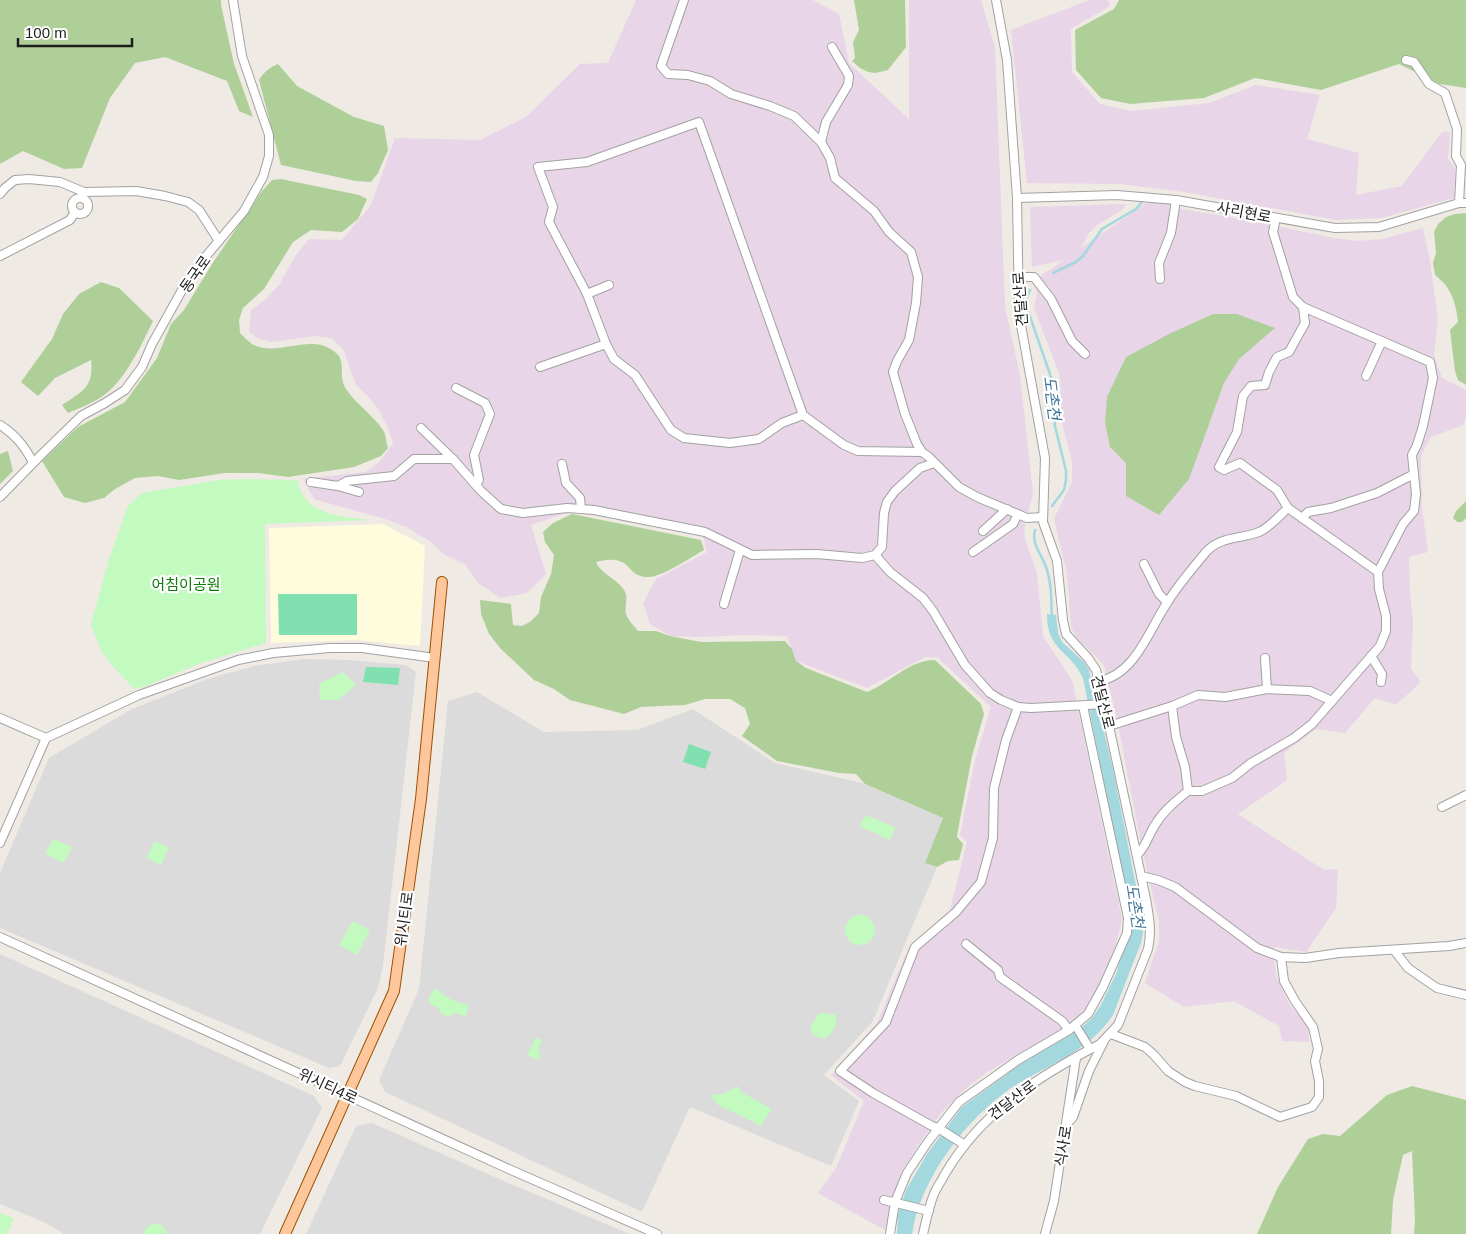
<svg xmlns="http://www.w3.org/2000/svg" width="1466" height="1234" viewBox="0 0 1466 1234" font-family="Helvetica,'Noto Sans KR',sans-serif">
<rect width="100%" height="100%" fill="#efeae4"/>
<g fill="#dcdbdb">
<polygon points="304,659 348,660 406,665 416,672 383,966 378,988 340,1066 329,1068 0,928 0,873 49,758 130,710 207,679 254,666"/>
<polygon points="477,692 544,732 637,730 693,709 775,763 862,783 943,818 926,863 937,867 873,1021 824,1075 859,1101 831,1166 690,1107 642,1212 385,1092 379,1080 419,989 448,701"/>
<polygon points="0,954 314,1096 322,1108 260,1234 64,1234 46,1223 0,1204"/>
<polygon points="372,1123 506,1182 630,1234 306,1234 356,1126"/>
</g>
<g fill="#e8d5e7">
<polygon points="636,0 813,0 839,14 849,63 909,119 909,0 981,0 995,47 1005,307 1020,375 1033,493 1025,526 1024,536 1037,573 1043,636 1072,680 1122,919 1116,944 1108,965 1085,1014 1067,1027 987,1072 964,1090 942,1112 921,1141 901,1172 892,1202 885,1230 818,1193 836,1168 864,1101 831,1075 877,1023 909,947 950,910 967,842 960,835 975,760 991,707 937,657 925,657 867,688 796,661 787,636 747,635 700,637 670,636 650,624 643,603 656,579 707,552 703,536 572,511 531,525 546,574 527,593 500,598 478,583 465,564 445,555 431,542 406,527 385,519 314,499 303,479 366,472 379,462 393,444 389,430 379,410 369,397 356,385 343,349 331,338 315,336 272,342 257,338 249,332 251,310 265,300 279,285 296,255 309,239 342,240 371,205 395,138 480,140 526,117 580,64 608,63"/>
<polygon points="1090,0 1108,0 1110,6 1071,29 1072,72 1100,104 1132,111 1209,103 1256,85 1320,95 1307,139 1359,153 1356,195 1402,186 1442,132 1450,132 1448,159 1455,168 1454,198 1381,218 1336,220 1184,192 1120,184 1027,183 1011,30"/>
<polygon points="1149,201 1171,204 1169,207 1235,218 1335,238 1358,241 1382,239 1423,228 1430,261 1438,320 1434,355 1442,378 1466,390 1466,417 1463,425 1431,437 1421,456 1422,507 1428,552 1409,557 1410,593 1413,622 1411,669 1421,682 1396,705 1375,698 1345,733 1316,729 1284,753 1287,780 1238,814 1324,870 1338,869 1336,908 1306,952 1274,947 1273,954 1277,978 1289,1004 1308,1027 1309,1042 1282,1041 1279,1026 1234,1001 1184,1007 1145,983 1159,941 1159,921 1142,850 1118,724 1104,665 1076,637 1071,627 1067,573 1054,519 1072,482 1072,462 1062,423 1060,376 1034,308 1037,293 1032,282 1064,260 1032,267 1030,207 1126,204 1122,210 1097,225 1089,233 1081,248"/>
</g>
<polygon fill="#fffbdd" points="383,524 425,546 420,646 357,640 271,643 269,528"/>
<g fill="#afcf98">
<polygon points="0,0 221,0 221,5 234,64 253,117 239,111 227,81 165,57 135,63 110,98 82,168 64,169 23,151 0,164"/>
<polygon points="854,0 905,0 906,47 888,70 875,73 868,72 860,68 852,61 855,58 853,42 859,30"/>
<polygon points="1119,0 1466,0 1466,88 1440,84 1399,64 1321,90 1255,78 1204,98 1130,104 1101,98 1076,70 1075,30 1114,9"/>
<path d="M278,64L297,86L354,117L384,126L388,150L378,173L371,182L356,181L281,165L259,80C264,72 269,68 278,64Z"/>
<path d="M281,179L359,195L367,199L358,219L342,232L311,230L293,242L264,289L243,308L239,320L240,333C244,337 248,341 252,344C278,359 312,330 337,354C346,362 338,377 346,389C356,404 373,415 383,430C386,434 386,442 388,448L381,456L354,467L288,477L258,473H225L179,480L158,476L135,478L115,489L104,498L85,503L64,497L42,461L78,427L125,402L157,358L171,324L184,310L212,264L262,191L272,180Z"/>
<path d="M1466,213V385L1458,380L1455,371L1450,330L1458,322C1456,302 1451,287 1435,275L1433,263L1436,253L1434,232L1438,224L1446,217L1455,214Z"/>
<path d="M101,282L119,288L153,321C141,346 124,383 100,398C90,404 79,408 68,413L62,405C83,391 94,387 91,360L55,378L38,396L21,382L52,339L63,314L79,294Z"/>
<polygon points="1213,314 1237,314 1275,328 1239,359 1224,383 1189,479 1159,515 1126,496 1126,463 1110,447 1105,423 1107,397 1126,357 1169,334"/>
<polygon points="8,451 13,471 0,484 0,454"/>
<polygon points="1466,501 1466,518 1462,522 1457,522 1453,518 1456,511"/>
<path d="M572,514L701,540L704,550C692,557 660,578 648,577C632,577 632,567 622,562C613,558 604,560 596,562C601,574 616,578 624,590C629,598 624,606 626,614C628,620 634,626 638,631H656L670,636L701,642L785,641L792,649L796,661L806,668L867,692C890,683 909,660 935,660L981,704L984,714L972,756L958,830L957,837L963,844L959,860L948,861L937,867L925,863L943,818L865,784L856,774L839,773L777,761L742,736L750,724L745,708L730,699H705L685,705L641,707L624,714L570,700L554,689L534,680L501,649L489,634L481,614L480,600L511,604L513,625L522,626L530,622L539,613L541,597L551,574L554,555L545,542L543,532L553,523Z"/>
<polygon points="1412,1086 1466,1100 1466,1234 1414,1234 1415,1220 1412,1151 1403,1155 1393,1200 1391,1234 1257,1234 1278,1187 1308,1139 1323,1134 1340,1136 1387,1095"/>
</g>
<g fill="#c2fac0">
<path d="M246,479L297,480C298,485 300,491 303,495C315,516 348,517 369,520L265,524L266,643L198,664L146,686L134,689L110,663L102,652L91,625L109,559L128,506L142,493L218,480Z"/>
<polygon points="343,672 356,685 338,700 320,700 319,684"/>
<polygon points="866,815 895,827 890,840 859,826"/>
<polygon points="53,839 72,847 64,863 45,854"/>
<polygon points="155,841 169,848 161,865 146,858"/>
<circle cx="860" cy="930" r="15"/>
<polygon points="353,921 370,930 357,955 339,945"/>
<path d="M437,988C446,999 456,1002 469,1005L466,1016L455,1013L449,1016L443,1015L439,1010L438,1007L431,1005L429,998L431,993Z"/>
<path d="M824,1013L836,1015C837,1026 834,1033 824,1039L813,1035L810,1029L817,1015Z"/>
<polygon points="536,1038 542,1040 538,1049 541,1061 527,1055"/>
<polygon points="738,1086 741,1092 772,1109 761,1126 718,1105 710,1095 723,1094"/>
<polygon points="0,1213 14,1218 7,1234 0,1234"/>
<path d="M152,1224C160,1223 165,1226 167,1234H144L145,1229Z"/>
</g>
<g fill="#80e0af">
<polygon points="278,594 357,594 357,635 279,635"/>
<polygon points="366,667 400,668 398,685 363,682"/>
<polygon points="689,744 711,752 705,769 683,762"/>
</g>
<path fill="#a3d8de" d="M1047,614L1056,615L1058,633L1062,642L1084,662L1089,670L1113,769L1140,906L1143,933L1141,943L1113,1015C1090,1051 1045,1066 1011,1088C966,1119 920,1179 912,1234H897L898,1214L906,1190L927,1154L962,1107L1021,1064L1080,1029L1092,1018L1101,1005L1117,972L1120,959L1130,937L1131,918L1083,678C1070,650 1047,651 1047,614Z"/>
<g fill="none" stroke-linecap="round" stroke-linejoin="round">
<g stroke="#a3d8de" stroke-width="2.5">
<polyline points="1053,273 1076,262 1083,256 1102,229 1136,209 1142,202"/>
<polyline points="1030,290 1027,297 1027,308 1052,380 1055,426 1066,471 1066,480 1064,490 1052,506"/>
<path d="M1035,530C1031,544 1042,555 1046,567C1052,583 1051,601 1052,618"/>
</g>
<defs>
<g id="minor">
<polyline points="684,0 661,66 668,74 688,75 710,81 731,94 770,106 794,116 821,142 830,158 835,178 874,211 889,232 911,252 918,277 916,303 909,340 897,361 893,372 905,414 917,444 922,452"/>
<polyline points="1406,60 1414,62 1429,84 1445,93 1457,129 1456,156 1461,165 1459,203"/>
<polyline points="821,142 826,122 848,85 849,76 832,47"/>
<polyline points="0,194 5,188 15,180 29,179 60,182 84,192 136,191 165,196 188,202 199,210 219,241"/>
<polyline points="1017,198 1117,195 1176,200 1335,228 1379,227 1459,203 1466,203"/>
<circle cx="80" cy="206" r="8"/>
<polyline points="0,256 70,220 75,212"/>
<polyline points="1017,277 1034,277 1051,299 1072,341 1085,354"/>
<polyline points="1160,279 1159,263 1171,233 1176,200"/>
<polyline points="587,294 609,285"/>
<polyline points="540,367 606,344"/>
<polyline points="1366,376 1382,341"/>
<polyline points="456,388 485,403 490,414 474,455 479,480 476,485"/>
<polyline points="803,415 782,423 759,439 730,443 684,438 671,430 635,375 614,359 606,344 587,294 549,222 553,207 538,167 587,162 699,122 803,415 844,445 858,451 922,452 929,457 959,487 977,497 1027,518 1043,517"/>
<path d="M0,425C16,435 24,446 33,462"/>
<polyline points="421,428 453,459"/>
<polyline points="562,464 566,483 580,498 581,509"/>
<polyline points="311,482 338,486 347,481 394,476 414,459 453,459 481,491 501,509 523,513 567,508 594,510 705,532 752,555 817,554 862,558 875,555 882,547 884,513 887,502 895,491 920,468 934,463"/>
<polyline points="338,486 359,492"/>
<polyline points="0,497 43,453 81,416 105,403 125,390 142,367 152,344 191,274 244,211 263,177 269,156 269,135 242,56 233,0"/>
<polyline points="1288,508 1277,490 1240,463 1224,470 1219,467 1237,432 1243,396 1251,386 1265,385 1269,372 1277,357 1289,352 1305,323 1303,307"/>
<polyline points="1302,518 1308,512 1331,508 1377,493 1414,474"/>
<polyline points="983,531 1007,509"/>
<polyline points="973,552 1013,524 1018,514"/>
<polyline points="875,555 890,572 923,598 933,611 965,665 990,693 1001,700 1018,707 1031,708 1105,704"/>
<polyline points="1144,564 1159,594 1167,602"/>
<polyline points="724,604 740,550"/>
<polyline points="1371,656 1382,674 1381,682"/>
<polyline points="1265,658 1267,689"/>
<path d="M1099,681C1135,675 1149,630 1167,603C1178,585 1193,568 1206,552C1220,536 1242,539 1259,532C1269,528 1280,515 1288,508L1378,572"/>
<polyline points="1172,706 1176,737 1185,767 1188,791"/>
<polyline points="0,718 46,738 139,695 238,660 273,653 330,648 362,648 435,658"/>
<polyline points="1109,726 1172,706 1198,695 1225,697 1267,689 1310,691 1332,701"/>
<polyline points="1442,807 1466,795"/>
<polyline points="0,843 46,738"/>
<path d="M1137,855C1146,847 1148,836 1155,825C1163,811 1176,801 1188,791H1202L1232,778L1251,763L1294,738L1312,724L1380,646L1386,631V616L1379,589L1378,572L1403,524L1414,511L1416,494L1412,455L1417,445L1423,426L1433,378L1430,362L1303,307L1293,297L1273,232L1276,218"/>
<polyline points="1141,876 1158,880 1175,887 1257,948 1281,957 1305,958 1339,953 1449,946 1466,943"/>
<polyline points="0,937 511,1170 657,1234"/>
<polyline points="966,944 998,970 1000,977 1062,1021 1069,1030"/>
<polyline points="1394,950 1408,968 1437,988 1466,995"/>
<polyline points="1075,1025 1090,1049"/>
<polyline points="1111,1034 1145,1047 1154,1055 1168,1071 1185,1082 1195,1086 1236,1096 1280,1117 1312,1107 1319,1097 1319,1081 1315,1061 1318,1049 1313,1027 1295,1001 1284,981 1281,957"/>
<polyline points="1066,1125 1073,1117 1089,1071 1104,1041"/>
<polyline points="965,1145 938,1128 932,1126 873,1093 840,1071 886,1022 915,947 956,912 981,882 993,838 994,788 1006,740 1018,707"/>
<polyline points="884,1200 929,1211"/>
<polyline points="890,1234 895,1202 907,1173 927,1143 959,1102 1018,1060 1069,1030 1088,1014 1103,987 1127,933 1128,918 1083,706"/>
<path d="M923,1234C926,1221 929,1206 934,1194C937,1187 942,1180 945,1174C981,1112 1039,1076 1100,1044L1118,1025L1148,949C1152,932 1149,916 1146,899L1102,693L1096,670L1088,658L1066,634L1063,620L1057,561L1043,522L1045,458L1019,314L1017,198L1007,60L996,0"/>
<polyline points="1045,1234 1054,1201 1076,1058"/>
</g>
<polyline id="major" points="285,1234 394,991 421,799 442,582"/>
</defs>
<use href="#minor" stroke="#a2a2a2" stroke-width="10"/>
<use href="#major" stroke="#985200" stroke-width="12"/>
<use href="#minor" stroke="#fff" stroke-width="8"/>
<use href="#major" stroke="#fdc69b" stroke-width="10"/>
</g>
<g text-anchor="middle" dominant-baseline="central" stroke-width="4.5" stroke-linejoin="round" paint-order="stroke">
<g font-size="15" fill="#1e1e1e" stroke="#fff">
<text transform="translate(1244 212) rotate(11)">사리현로</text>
<text transform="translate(195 274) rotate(-55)">동국로</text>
<text transform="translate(1020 299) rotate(-94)">견달산로</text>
<text transform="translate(1103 702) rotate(76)">견달산로</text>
<text transform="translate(404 919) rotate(-82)">위시티로</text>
<text transform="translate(328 1086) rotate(25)">위시티4로</text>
<text transform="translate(1012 1100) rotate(-37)">견달산로</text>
<text transform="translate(1063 1146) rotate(-81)">식사로</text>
</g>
<g font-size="15" fill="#0f7e09" stroke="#fff">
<text x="186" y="584">어침이공원</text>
</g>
<g font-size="16" font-style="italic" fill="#417797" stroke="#fff">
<text transform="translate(1052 398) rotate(83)">도촌천</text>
<text transform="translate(1135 906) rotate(81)">도촌천</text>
</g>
</g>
<path d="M18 38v8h114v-8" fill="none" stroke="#1e1e1e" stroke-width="2.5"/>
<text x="25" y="38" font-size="15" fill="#1e1e1e" stroke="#ffffff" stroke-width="4" paint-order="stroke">100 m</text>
</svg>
